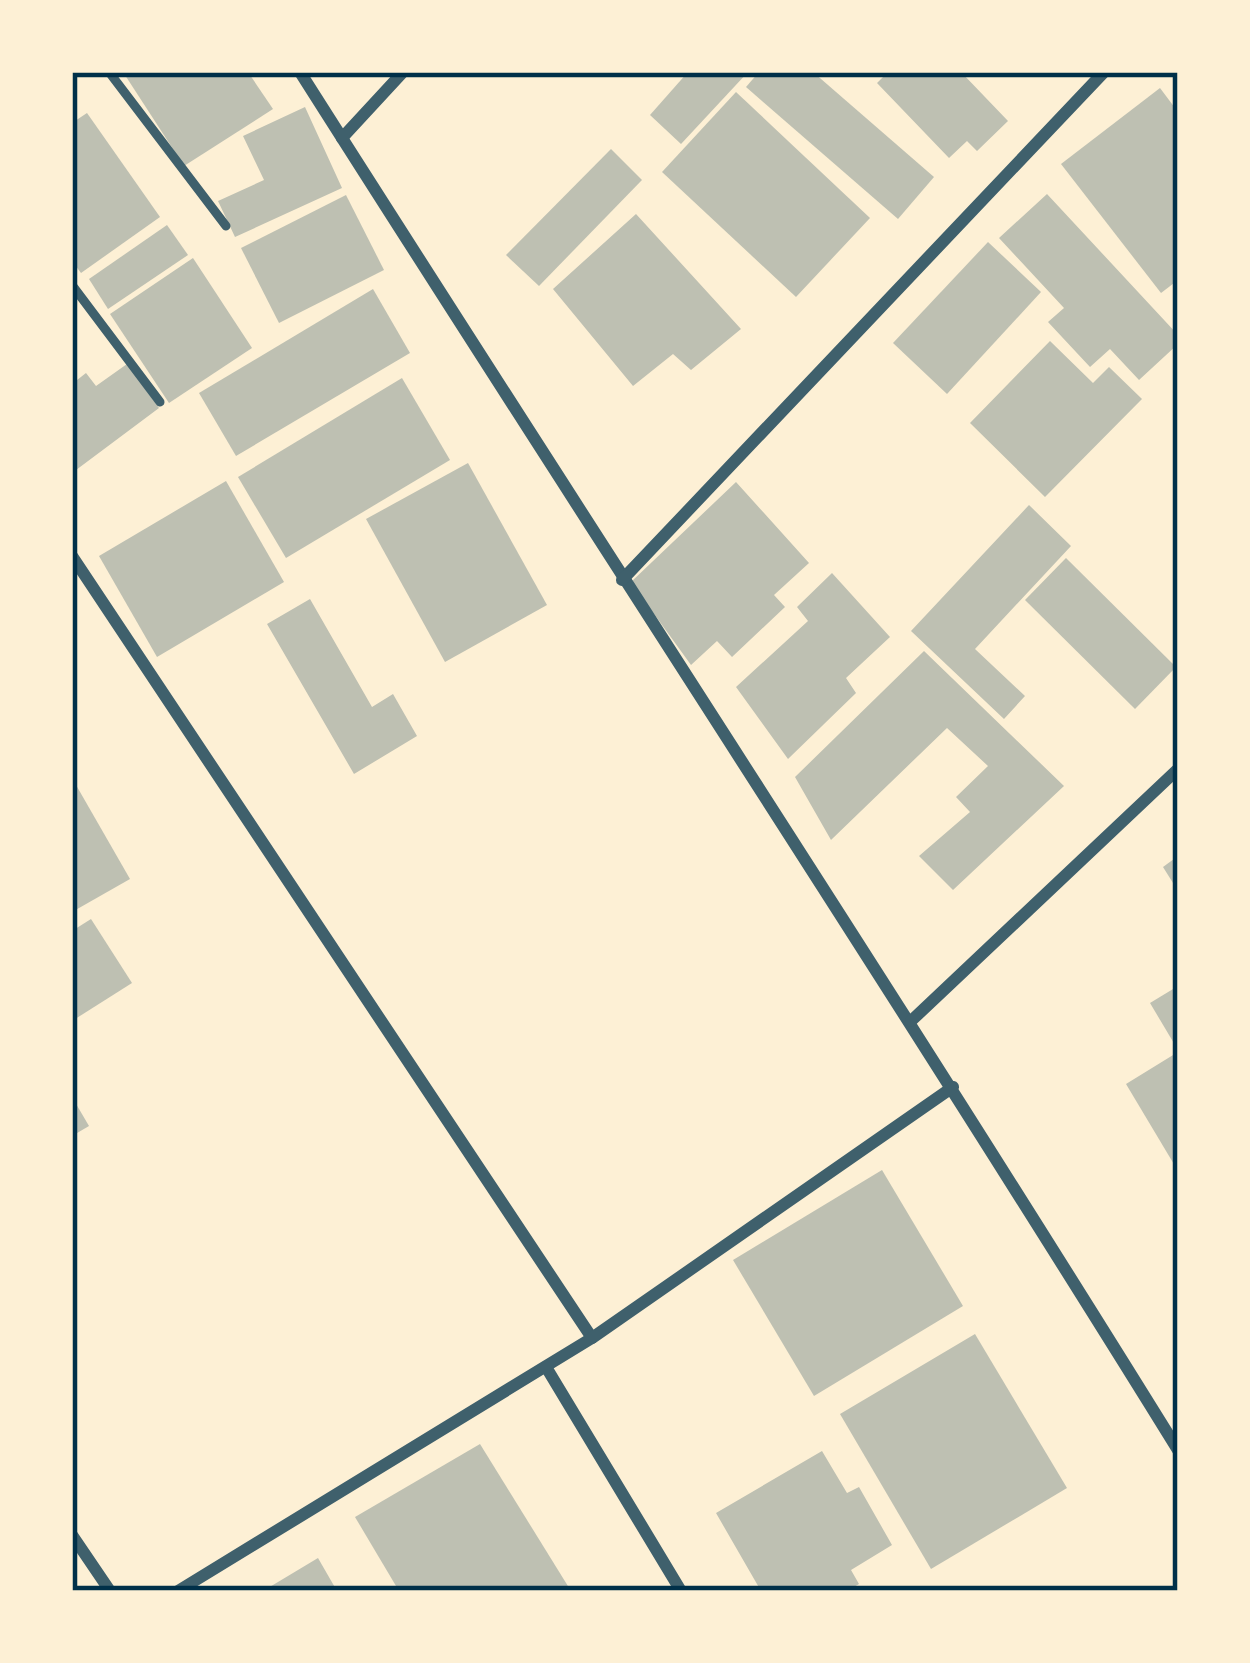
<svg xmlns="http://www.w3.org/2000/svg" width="1250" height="1663" viewBox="0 0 1250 1663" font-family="'DM Sans',sans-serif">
<rect width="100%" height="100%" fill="#fdf0d5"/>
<g fill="#bec0b2">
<polygon points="123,72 248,72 273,109 184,166"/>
<polygon points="688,72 748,72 681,144 650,115"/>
<polygon points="759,72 813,72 934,177 898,219 746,87"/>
<polygon points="888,72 961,72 1008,121 977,151 967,141 949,158 877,83"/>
<polygon points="1160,88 1178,112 1178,280 1161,293 1061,164"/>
<polygon points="736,92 870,218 796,297 662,172"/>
<polygon points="305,107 342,188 235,237 218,201 264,180 243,136"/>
<polygon points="87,113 160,217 81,273 72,261 72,123"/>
<polygon points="611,149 642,180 539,286 506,255"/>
<polygon points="1047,194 1178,335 1178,344 1139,380 1110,349 1090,367 1048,322 1064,308 999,238"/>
<polygon points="346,195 384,270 279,323 241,248"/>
<polygon points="636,214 741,329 691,370 673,354 633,386 553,289"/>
<polygon points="167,225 188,255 108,309 89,279"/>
<polygon points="988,242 1041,292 947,394 893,343"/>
<polygon points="193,258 252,348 169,403 110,314"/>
<polygon points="373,289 410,353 236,456 199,393"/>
<polygon points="1050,341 1093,383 1109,367 1142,399 1045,497 970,423"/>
<polygon points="127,364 159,408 72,473 72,384 86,373 96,386"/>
<polygon points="402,378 450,460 286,558 238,477"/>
<polygon points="468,463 547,605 445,662 366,519"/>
<polygon points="226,481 284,582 157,657 99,556"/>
<polygon points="736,482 809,563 774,595 785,607 732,657 717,641 691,665 631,582"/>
<polygon points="1029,505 1071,546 975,649 1025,696 1004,719 911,631"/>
<polygon points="1066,558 1176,667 1135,709 1025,600"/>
<polygon points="832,573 890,637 846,678 856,693 788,759 736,687 808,621 797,607"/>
<polygon points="310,599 372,707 393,694 417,736 354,774 267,624"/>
<polygon points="924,651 1064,786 953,890 919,856 970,812 956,797 988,766 947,728 831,840 795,777"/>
<polygon points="72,778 130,879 72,912"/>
<polygon points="1178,856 1178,891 1163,867"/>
<polygon points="91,919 132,983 72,1021 72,931"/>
<polygon points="1178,986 1178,1050 1150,1003"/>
<polygon points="1178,1052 1178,1171 1126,1084"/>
<polygon points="72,1097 89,1126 72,1136"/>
<polygon points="882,1170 963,1306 814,1396 733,1260"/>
<polygon points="975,1334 1067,1488 931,1569 840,1414"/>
<polygon points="480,1444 571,1591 399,1591 355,1517"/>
<polygon points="822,1451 847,1493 859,1487 892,1545 851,1570 859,1584 847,1591 761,1591 716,1513"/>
<polygon points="318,1558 337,1591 263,1591"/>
</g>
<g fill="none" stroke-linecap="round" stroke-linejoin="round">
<g stroke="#3f606c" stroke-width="9">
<polyline points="109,72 226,226"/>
<polyline points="72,285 160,402"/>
</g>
<g stroke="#3f606c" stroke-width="12">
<path d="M300,72C592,532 891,987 1178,1450"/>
<polyline points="342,138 403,72"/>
<polyline points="72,556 592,1338"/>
<polyline points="622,580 1104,72"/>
<polyline points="911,1021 1178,769"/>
<polyline points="546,1367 681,1591"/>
<polyline points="72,1535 110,1591"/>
<polyline points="178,1591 592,1338 953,1087"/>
</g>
</g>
<rect width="1250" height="1663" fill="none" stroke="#fdf0d5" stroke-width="150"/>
<rect x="75" y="75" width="1100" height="1513" fill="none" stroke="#003049" stroke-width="4.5"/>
</svg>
